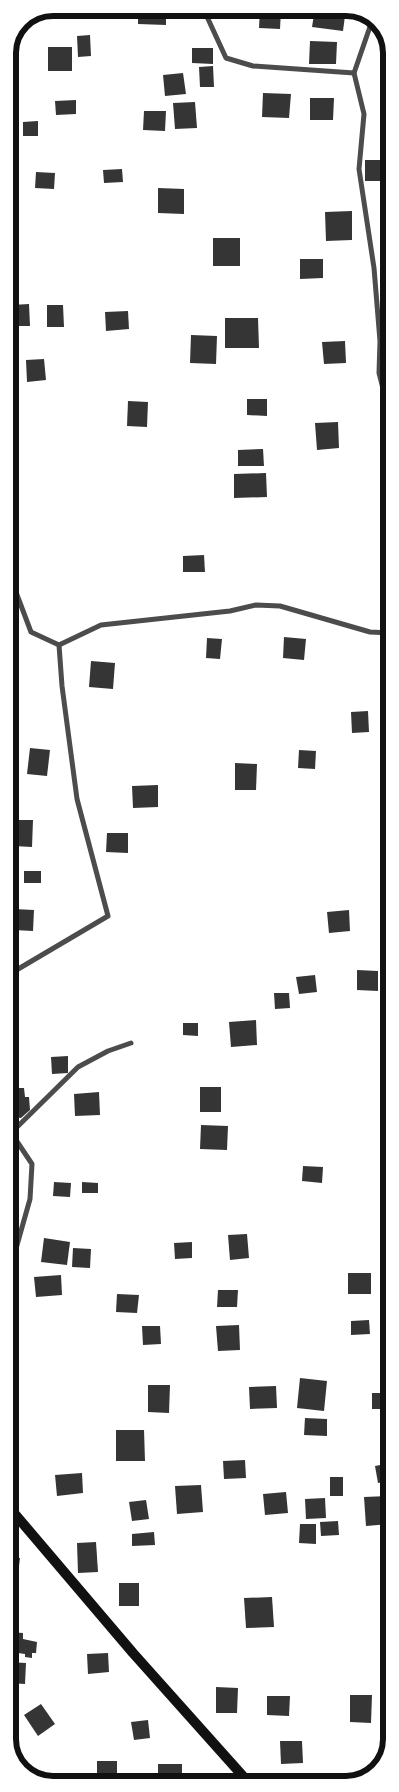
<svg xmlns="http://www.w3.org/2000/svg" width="399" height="1792" viewBox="0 0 399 1792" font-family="'Noto Sans',sans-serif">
<rect width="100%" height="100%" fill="#fff"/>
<g fill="#353535">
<polygon points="138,8 166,8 166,25 138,24"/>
<polygon points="315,8 346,8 343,31 312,27"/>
<polygon points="260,9 281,10 280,29 259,28"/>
<polygon points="90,35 91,56 78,57 77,36"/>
<polygon points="310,41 337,42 336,64 309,64"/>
<rect x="48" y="47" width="24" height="24"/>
<polygon points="192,48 213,48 213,64 192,63"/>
<polygon points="213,66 214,87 200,87 199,67"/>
<polygon points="183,73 186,94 165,96 163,75"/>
<polygon points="263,93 291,94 289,118 262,117"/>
<polygon points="310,98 334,98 333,120 310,120"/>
<rect x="384" y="98" width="7" height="24"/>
<polygon points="76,100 76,114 56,115 55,101"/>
<polygon points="195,102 197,128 175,129 173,103"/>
<polygon points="144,111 166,111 165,131 143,130"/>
<polygon points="38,121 38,136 23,136 23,122"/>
<polygon points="388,138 391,139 391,160 385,159"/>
<rect x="365" y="160" width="18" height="21"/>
<polygon points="122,169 123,182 104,183 103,170"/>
<polygon points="36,172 55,173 54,189 35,188"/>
<polygon points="158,188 184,189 184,214 158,213"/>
<polygon points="8,196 9,196 11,222 8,222"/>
<polygon points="352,211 352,240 326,241 325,212"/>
<rect x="213" y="238" width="27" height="28"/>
<polygon points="300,259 323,259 323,278 300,279"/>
<polygon points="29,304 30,326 12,326 12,305"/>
<polygon points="47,305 63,305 64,327 47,327"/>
<polygon points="128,311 129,329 106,331 105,312"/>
<polygon points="225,318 258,318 259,348 225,348"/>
<polygon points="191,335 217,336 216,364 190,363"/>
<polygon points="345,341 346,363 324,364 322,342"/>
<polygon points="44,359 46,380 27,382 26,360"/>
<polygon points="247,399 267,399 267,416 247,415"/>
<polygon points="128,401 148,402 147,427 127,426"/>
<polygon points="338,422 339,448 317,450 315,423"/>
<polygon points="263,449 264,466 238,466 238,450"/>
<polygon points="266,473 267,497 234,498 234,474"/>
<polygon points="204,555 205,572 183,572 183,556"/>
<polygon points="284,637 306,639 304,660 283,658"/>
<polygon points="207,638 222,639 220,659 206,658"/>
<polygon points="91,661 115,663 113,689 89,687"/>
<polygon points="368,711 369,732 352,733 351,712"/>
<polygon points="30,748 50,750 47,776 27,774"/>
<polygon points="299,750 316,751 315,769 298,768"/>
<polygon points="235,763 257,764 256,790 235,790"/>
<polygon points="158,785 158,807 133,808 132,786"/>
<polygon points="14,820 33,820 32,847 13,846"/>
<polygon points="107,833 128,833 128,853 106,852"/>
<rect x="24" y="871" width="17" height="12"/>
<polygon points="14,909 34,910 33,931 14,930"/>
<polygon points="349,910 350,931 329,933 327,912"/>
<polygon points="357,970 378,971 378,991 357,990"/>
<polygon points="315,975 317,992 299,994 296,977"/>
<polygon points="274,993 289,993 290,1008 275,1009"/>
<polygon points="256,1020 257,1045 231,1047 229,1022"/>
<polygon points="183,1023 198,1023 198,1036 183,1035"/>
<polygon points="68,1056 68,1073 52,1074 51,1057"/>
<rect x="200" y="1087" width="21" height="25"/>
<polygon points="15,1088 24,1088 25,1097 29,1097 30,1110 21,1118 12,1117 12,1109 9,1109 8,1106 9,1095 15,1094"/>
<polygon points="99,1092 100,1115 75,1116 74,1094"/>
<polygon points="201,1125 228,1126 227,1150 200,1149"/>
<rect x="8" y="1162" width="7" height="12"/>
<polygon points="303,1166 323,1167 322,1183 302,1181"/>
<polygon points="54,1182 71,1183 70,1197 53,1196"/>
<polygon points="82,1182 98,1183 98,1193 82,1193"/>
<polygon points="247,1234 249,1258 230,1260 228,1235"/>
<polygon points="44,1238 70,1242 67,1265 41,1262"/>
<polygon points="192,1242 192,1258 175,1259 174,1243"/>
<polygon points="73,1248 91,1249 90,1268 72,1267"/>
<rect x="348" y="1273" width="23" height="21"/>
<polygon points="61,1275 62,1295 36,1297 34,1277"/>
<polygon points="218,1290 238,1290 237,1307 217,1307"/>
<polygon points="117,1294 139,1295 137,1313 116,1312"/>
<polygon points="369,1320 370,1334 351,1335 351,1321"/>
<polygon points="239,1325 240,1350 218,1351 216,1326"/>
<polygon points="142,1326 160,1326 161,1344 143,1345"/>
<polygon points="300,1378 327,1381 324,1411 297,1408"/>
<polygon points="148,1385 170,1385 169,1413 148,1412"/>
<polygon points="276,1386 277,1408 250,1409 249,1387"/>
<polygon points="372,1393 387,1393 388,1409 372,1409"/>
<polygon points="305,1418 327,1419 327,1436 304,1435"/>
<polygon points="116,1430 144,1430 145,1461 116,1461"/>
<polygon points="245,1460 246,1478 224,1479 223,1461"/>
<polygon points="391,1463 391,1481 378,1483 375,1466"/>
<polygon points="82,1473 83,1493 57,1496 55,1475"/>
<rect x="330" y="1477" width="13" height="19"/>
<polygon points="201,1485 203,1512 177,1514 175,1486"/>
<polygon points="286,1492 288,1513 265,1515 263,1494"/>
<polygon points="388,1496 390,1524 366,1526 364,1497"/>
<polygon points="325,1498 326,1518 306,1519 305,1499"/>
<polygon points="146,1500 149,1519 132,1521 129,1502"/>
<polygon points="338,1521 339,1535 321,1536 320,1522"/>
<polygon points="300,1524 316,1524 316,1544 299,1543"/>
<polygon points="154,1532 155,1545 132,1546 132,1534"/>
<polygon points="96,1542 98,1572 78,1573 77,1543"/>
<polygon points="8,1557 20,1558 18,1574 8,1573"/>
<polygon points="8,1583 17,1583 17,1604 8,1603"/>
<rect x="119" y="1583" width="20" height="23"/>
<polygon points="272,1597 274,1627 246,1628 244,1598"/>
<polygon points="8,1632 23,1633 23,1639 37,1642 36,1653 32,1653 32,1658 25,1657 25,1654 18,1653 15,1648 8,1647"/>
<polygon points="108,1653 109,1672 88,1674 87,1654"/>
<polygon points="8,1662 26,1663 25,1684 8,1683"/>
<polygon points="216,1687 238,1688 237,1713 216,1713"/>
<polygon points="350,1695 372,1695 371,1723 350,1722"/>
<polygon points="267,1696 290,1696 289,1716 267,1715"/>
<polygon points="41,1704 55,1724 38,1736 24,1715"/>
<polygon points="148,1720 150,1738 134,1740 131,1722"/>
<polygon points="280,1741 302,1741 303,1763 281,1764"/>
<rect x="97" y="1761" width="20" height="23"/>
<rect x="158" y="1764" width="24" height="20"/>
</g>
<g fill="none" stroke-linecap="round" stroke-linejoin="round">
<g stroke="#4c4c4c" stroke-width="5">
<polyline points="203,8 226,58 253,66 354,73"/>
<polyline points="373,18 354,73 364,114 359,169 374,268 380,341 379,373 391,420"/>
<polyline points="8,571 31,632 59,645 62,686 77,799 108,916 8,975"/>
<polyline points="59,645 101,625 230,611 256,605 280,606 370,632 391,633"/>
<polyline points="8,1128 32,1164 30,1199 8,1277"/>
<polyline points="11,1133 78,1067 108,1051 131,1043"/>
</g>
<polyline stroke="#111" stroke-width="10" points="8,1506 133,1653 250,1784"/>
</g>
<path d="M0 0H399V1792H0ZM53 16H346A37 37 0 0 1 383 53V1739A37 37 0 0 1 346 1776H53A37 37 0 0 1 16 1739V53A37 37 0 0 1 53 16Z" fill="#fff" fill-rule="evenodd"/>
<path fill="none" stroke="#111" stroke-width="6" d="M53 16H346A37 37 0 0 1 383 53V1739A37 37 0 0 1 346 1776H53A37 37 0 0 1 16 1739V53A37 37 0 0 1 53 16Z"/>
</svg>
